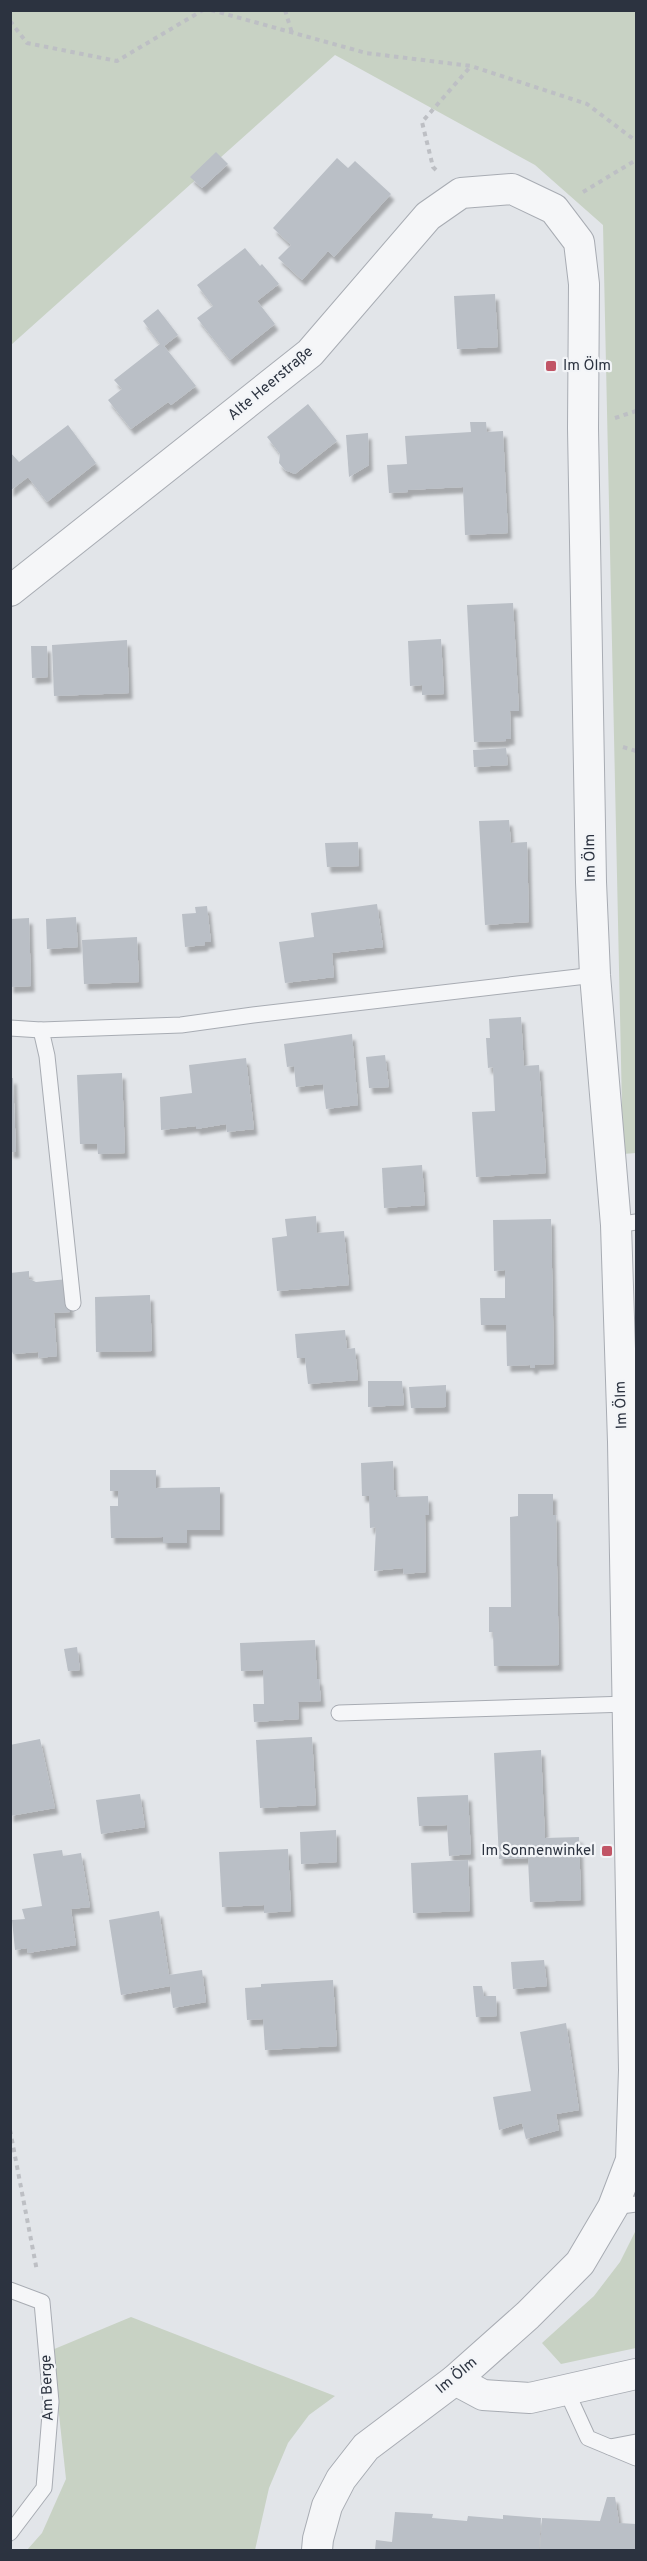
<svg xmlns="http://www.w3.org/2000/svg" width="647" height="2561" viewBox="0 0 647 2561" font-family="Overpass,sans-serif">
<defs>
<filter id="shadow"><feDropShadow dx="3.5" dy="6" stdDeviation="1.5" flood-color="#0004"/></filter>
</defs>
<rect width="100%" height="100%" fill="#e2e5e9"/>
<g fill="#c8d2c4">
<polygon points="11,11 636,11 636,1153 623,1154 603,225 535,165 335,55 11,345"/>
<polygon points="636,2230 636,2348 561,2364 542,2343 594,2296 620,2262"/>
<polygon points="131,2317 335,2396 309,2415 288,2443 269,2488 255,2550 27,2550 42,2533 66,2479 52,2350"/>
</g>
<g fill="#babfc6" filter="url(#shadow)">
<polygon points="216,152 228,164 202,188 190,177"/>
<polygon points="337,158 348,168 355,161 391,194 334,257 328,251 302,280 278,258 291,245 273,228"/>
<polygon points="245,248 260,266 262,264 279,284 257,301 275,324 230,360 197,318 213,306 197,285"/>
<polygon points="495,294 498,347 457,349 454,296"/>
<polygon points="158,309 178,335 164,346 196,386 171,405 168,402 131,429 108,400 122,389 114,380 160,344 143,321"/>
<polygon points="308,404 337,441 295,474 285,470 279,463 280,454 267,437"/>
<polygon points="470,422 486,422 487,432 503,431 508,533 465,535 463,487 408,490 408,492 389,493 387,465 407,464 405,436 471,432"/>
<polygon points="68,425 96,463 47,502 28,477 10,491 10,452 19,462"/>
<polygon points="368,433 369,465 349,477 346,435"/>
<polygon points="513,603 519,711 510,711 511,739 506,739 506,741 474,742 467,605"/>
<polygon points="441,639 444,694 422,695 422,685 410,686 408,641"/>
<polygon points="127,640 129,693 54,696 52,645"/>
<polygon points="31,646 47,646 48,677 32,678"/>
<polygon points="506,748 508,765 474,767 473,750"/>
<polygon points="509,820 511,843 527,842 529,922 485,925 479,821"/>
<polygon points="358,842 359,866 327,867 325,843"/>
<polygon points="377,904 383,947 332,953 334,977 285,983 279,942 314,937 311,913"/>
<polygon points="207,906 211,942 205,942 205,945 185,947 182,914 196,913 195,907"/>
<polygon points="76,917 78,947 47,949 46,919"/>
<polygon points="29,918 31,986 10,987 10,919"/>
<polygon points="137,937 139,982 84,984 82,940"/>
<polygon points="521,1017 524,1066 539,1065 546,1173 476,1177 472,1112 495,1111 493,1067 488,1068 486,1038 490,1038 489,1019"/>
<polygon points="352,1034 358,1105 326,1109 323,1084 296,1087 294,1066 287,1067 284,1044"/>
<polygon points="385,1055 389,1087 369,1088 366,1057"/>
<polygon points="246,1058 254,1129 227,1132 226,1124 196,1129 196,1126 161,1130 160,1097 192,1093 189,1065"/>
<polygon points="122,1073 125,1153 98,1154 97,1144 80,1144 77,1075"/>
<polygon points="10,1078 13,1078 16,1152 10,1152"/>
<polygon points="422,1165 425,1205 384,1208 382,1168"/>
<polygon points="316,1216 317,1233 344,1231 349,1285 277,1291 272,1238 287,1236 285,1219"/>
<polygon points="551,1219 554,1364 535,1365 535,1368 531,1368 530,1365 507,1366 506,1325 481,1325 480,1298 505,1298 505,1270 494,1271 493,1220"/>
<polygon points="29,1271 29,1279 36,1282 68,1279 70,1312 54,1313 57,1356 39,1358 38,1352 13,1354 10,1346 10,1273"/>
<polygon points="150,1295 152,1351 96,1352 95,1297"/>
<polygon points="345,1330 347,1349 355,1348 358,1380 308,1384 305,1358 297,1358 295,1334"/>
<polygon points="368,1381 402,1381 404,1405 368,1407"/>
<polygon points="446,1385 446,1407 411,1408 409,1387"/>
<polygon points="393,1461 394,1490 396,1490 396,1497 428,1496 429,1515 425,1515 426,1572 404,1574 403,1568 374,1571 376,1527 370,1528 369,1496 362,1496 361,1463"/>
<polygon points="110,1470 156,1470 156,1488 220,1487 220,1530 187,1530 187,1543 163,1543 163,1537 111,1538 110,1506 118,1506 118,1491 110,1491"/>
<polygon points="518,1494 553,1494 553,1515 556,1515 559,1665 494,1666 493,1632 489,1632 489,1607 511,1607 510,1517 518,1516"/>
<polygon points="315,1640 317,1679 319,1679 321,1701 298,1702 299,1719 254,1722 253,1704 264,1704 263,1670 241,1671 240,1643"/>
<polygon points="77,1647 80,1670 68,1671 64,1649"/>
<polygon points="312,1737 316,1805 260,1808 256,1740"/>
<polygon points="40,1739 55,1808 10,1816 10,1745"/>
<polygon points="541,1750 545,1838 579,1837 581,1900 530,1902 528,1858 499,1859 494,1753"/>
<polygon points="140,1794 145,1827 101,1834 96,1800"/>
<polygon points="468,1795 471,1854 449,1856 447,1825 419,1826 417,1797"/>
<polygon points="336,1830 337,1862 301,1864 300,1832"/>
<polygon points="288,1849 291,1911 264,1913 264,1905 222,1907 219,1852"/>
<polygon points="62,1850 63,1856 81,1853 90,1907 71,1909 76,1945 28,1953 27,1948 15,1950 12,1920 25,1919 22,1909 42,1906 33,1854"/>
<polygon points="468,1860 470,1911 413,1913 411,1863"/>
<polygon points="159,1911 169,1975 202,1970 206,2002 173,2008 170,1986 121,1995 109,1920"/>
<polygon points="544,1960 547,1986 513,1989 511,1962"/>
<polygon points="333,1980 337,2046 265,2050 263,2019 247,2020 245,1988 261,1987 261,1984"/>
<polygon points="473,1986 482,1986 484,1996 496,1996 497,2016 476,2017"/>
<polygon points="566,2023 579,2110 556,2114 559,2130 526,2139 522,2123 499,2130 493,2097 531,2091 520,2032"/>
<polygon points="607,2497 615,2497 619,2523 636,2524 636,2550 540,2550 542,2518 600,2521"/>
<polygon points="395,2512 433,2514 432,2518 467,2521 468,2516 503,2519 503,2515 541,2518 539,2550 375,2550 376,2540 392,2542"/>
</g>
<g fill="none" stroke-linecap="round" stroke-linejoin="round">
<defs>
<g id="service">
<polyline points="10,1028 41,1030"/>
<polyline points="616,1225 636,1222"/>
<polyline points="73,1303 47,1056 41,1030 181,1025 253,1015 595,975"/>
<polyline points="339,1713 628,1704"/>
<polyline points="613,2207 636,2204"/>
<polyline points="10,2290 42,2302 51,2402 44,2488 10,2533"/>
<polyline points="566,2390 588,2438 636,2458"/>
<polyline points="610,2447 636,2442"/>
</g>
<g id="minor">
<polyline points="10,591 310,353 428,216 461,193 512,189 554,209 579,242 584,284 583,428 591,882 595,975 616,1225 623,1442 634,2070 631,2160 613,2207 580,2263 528,2315 455,2380 366,2447 341,2479 327,2506 318,2539 317,2550"/>
<polyline points="455,2380 483,2395 530,2398 636,2374"/>
</g>
</defs>
<use href="#service" stroke="#a8acb3" stroke-width="17"/>
<use href="#minor" stroke="#a8acb3" stroke-width="32"/>
<g stroke="#bdbfc4" stroke-width="4" stroke-dasharray="4.5 4.5" stroke-linecap="butt">
<polyline points="211,10 366,53 471,66 587,104 636,141"/>
<polyline points="285,10 292,33"/>
<polyline points="10,21 27,43 117,61 203,10"/>
<polyline points="436,170 433,167 422,122 471,66"/>
<polyline points="583,192 636,160"/>
<polyline points="615,418 636,411"/>
<polyline points="623,747 636,751"/>
<polyline points="10,2130 37,2271"/>
</g>
<use href="#service" stroke="#f5f6f8" stroke-width="15"/>
<use href="#minor" stroke="#f5f6f8" stroke-width="30"/>
</g>
<g fill="#c15566" stroke="#f2f4f7" stroke-width="2">
<rect x="545" y="360" width="12" height="12" rx="3"/>
<rect x="601" y="1845" width="12" height="12" rx="3"/>
</g>
<g text-anchor="middle" dominant-baseline="central" stroke-width="4.5" stroke-linejoin="round" paint-order="stroke">
<g font-size="15" fill="#2c3340" stroke="#f2f4f7" text-anchor="start">
<text x="563" y="366">Im Ölm</text>
<text x="595" y="1851" text-anchor="end">Im Sonnenwinkel</text>
</g>
<g font-size="15" fill="#2c3340" stroke="#f2f4f7">
<text transform="translate(271 384) rotate(-40)">Alte Heerstraße</text>
<text transform="translate(591 858) rotate(-91)">Im Ölm</text>
<text transform="translate(622 1405) rotate(-92)">Im Ölm</text>
<text transform="translate(457 2376) rotate(-40)">Im Ölm</text>
<text transform="translate(48 2388) rotate(-92)">Am Berge</text>
</g>
</g>
<rect width="647" height="2561" fill="none" stroke="#2c3340" stroke-width="24"/>
</svg>
